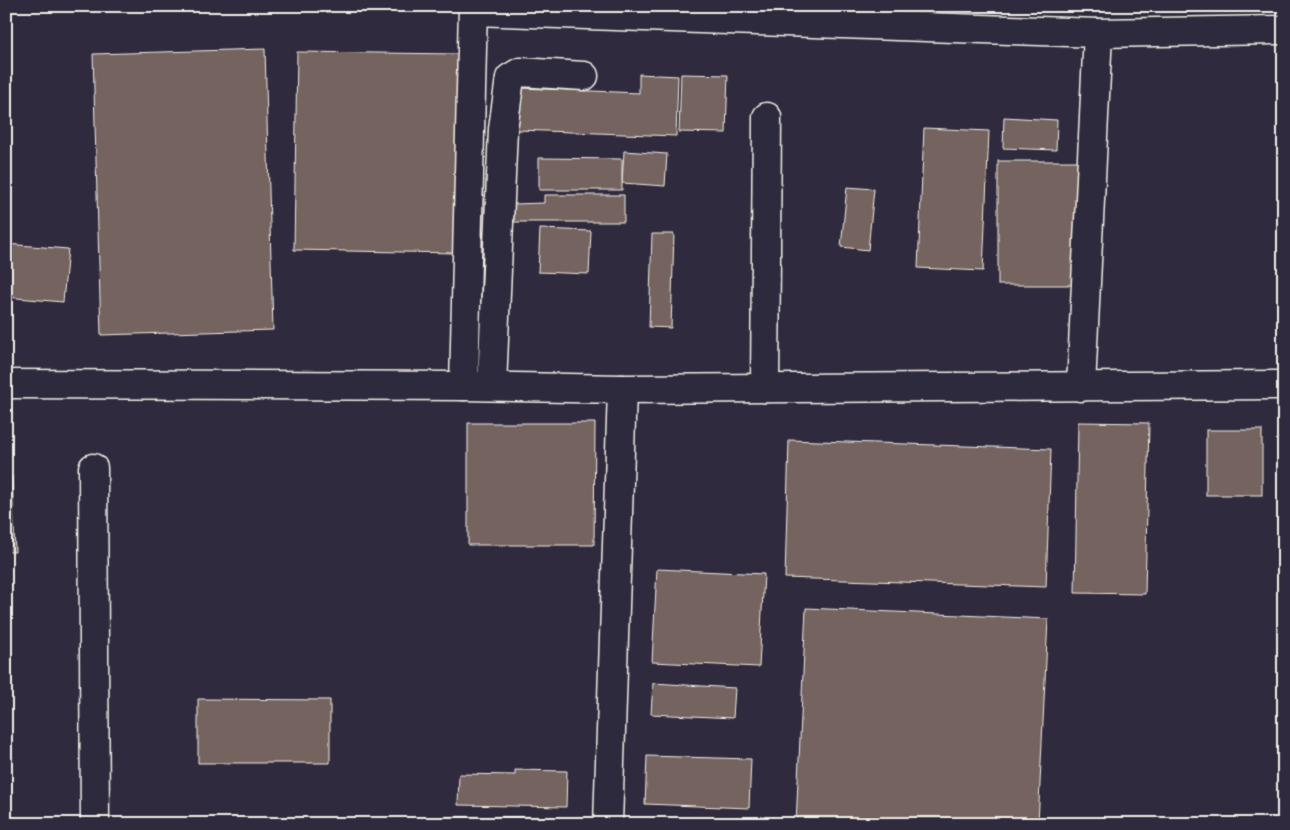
<svg xmlns="http://www.w3.org/2000/svg" width="1290" height="830" viewBox="0 0 1290 830" font-family="Pangolin,sans-serif">
<rect width="100%" height="100%" fill="#2f2a3d"/>
<filter id="ink" filterUnits="userSpaceOnUse"><feTurbulence type="fractalNoise" baseFrequency=".02" numOctaves="2"/><feDisplacementMap in="SourceGraphic" scale="10" xChannelSelector="R" yChannelSelector="G"/><feConvolveMatrix kernelMatrix="1 2 1 2 8 2 1 2 1" color-interpolation-filters="sRGB"/></filter>
<g filter="url(#ink)">
<g fill="#746461" stroke="#f4f1e8">
<polygon points="265,49 273,330 101,335 93,54"/>
<polygon points="297,52 459,54 456,253 294,250"/>
<polygon points="639,74 678,76 676,136 518,130 520,88 639,93"/>
<polygon points="681,74 728,75 726,133 679,132"/>
<polygon points="1004,117 1057,120 1056,150 1003,148"/>
<polygon points="924,128 989,131 983,271 918,268"/>
<polygon points="624,151 667,154 665,186 622,183"/>
<polygon points="539,158 622,159 622,190 539,190"/>
<rect x="998" y="161" width="81" height="124"/>
<polygon points="847,187 874,189 868,250 841,247"/>
<polygon points="544,195 624,195 624,222 514,222 514,204 544,203"/>
<polygon points="540,229 591,231 589,274 538,272"/>
<polygon points="652,234 674,234 671,328 649,327"/>
<polygon points="6,244 68,249 63,302 6,297"/>
<polygon points="1078,422 1149,423 1145,594 1075,593"/>
<polygon points="468,423 595,423 594,545 468,545"/>
<rect x="1206" y="430" width="56" height="65"/>
<polygon points="789,440 1051,449 1046,587 785,578"/>
<polygon points="6,476 12,476 15,552 6,552"/>
<polygon points="657,569 764,574 759,667 652,662"/>
<polygon points="806,608 1048,619 1038,824 796,824"/>
<polygon points="653,683 735,688 733,718 651,714"/>
<polygon points="198,699 330,700 330,763 198,763"/>
<polygon points="647,756 751,759 749,808 645,804"/>
<polygon points="515,770 567,771 566,807 458,805 459,774 515,775"/>
<rect x="446" y="817" width="107" height="7"/>
</g>
<g fill="none" stroke-linecap="round" stroke-linejoin="round">
<defs>
<g id="minor">
<polyline points="473,11 1098,33 1284,30"/>
<polyline points="6,384 464,386 622,389 1284,385"/>
<polyline points="464,386 473,6"/>
<polyline points="492,386 503,129 510,78 520,72 584,76"/>
<polyline points="1081,387 1098,33"/>
<polyline points="765,388 767,117"/>
<polyline points="93,468 95,824"/>
<polyline points="608,824 622,389"/>
</g>
</defs>
<use href="#minor" stroke="#f4f1e8" stroke-width="31"/>
<use href="#minor" stroke="#2f2a3d" stroke-width="28"/>
</g>
</g>
<rect width="1290" height="830" fill="none" stroke="#2f2a3d" stroke-width="25"/>
<rect x="12" y="12" width="1265" height="805" fill="none" stroke="#f4f1e8" stroke-width="2" filter="url(#ink)"/>
</svg>
